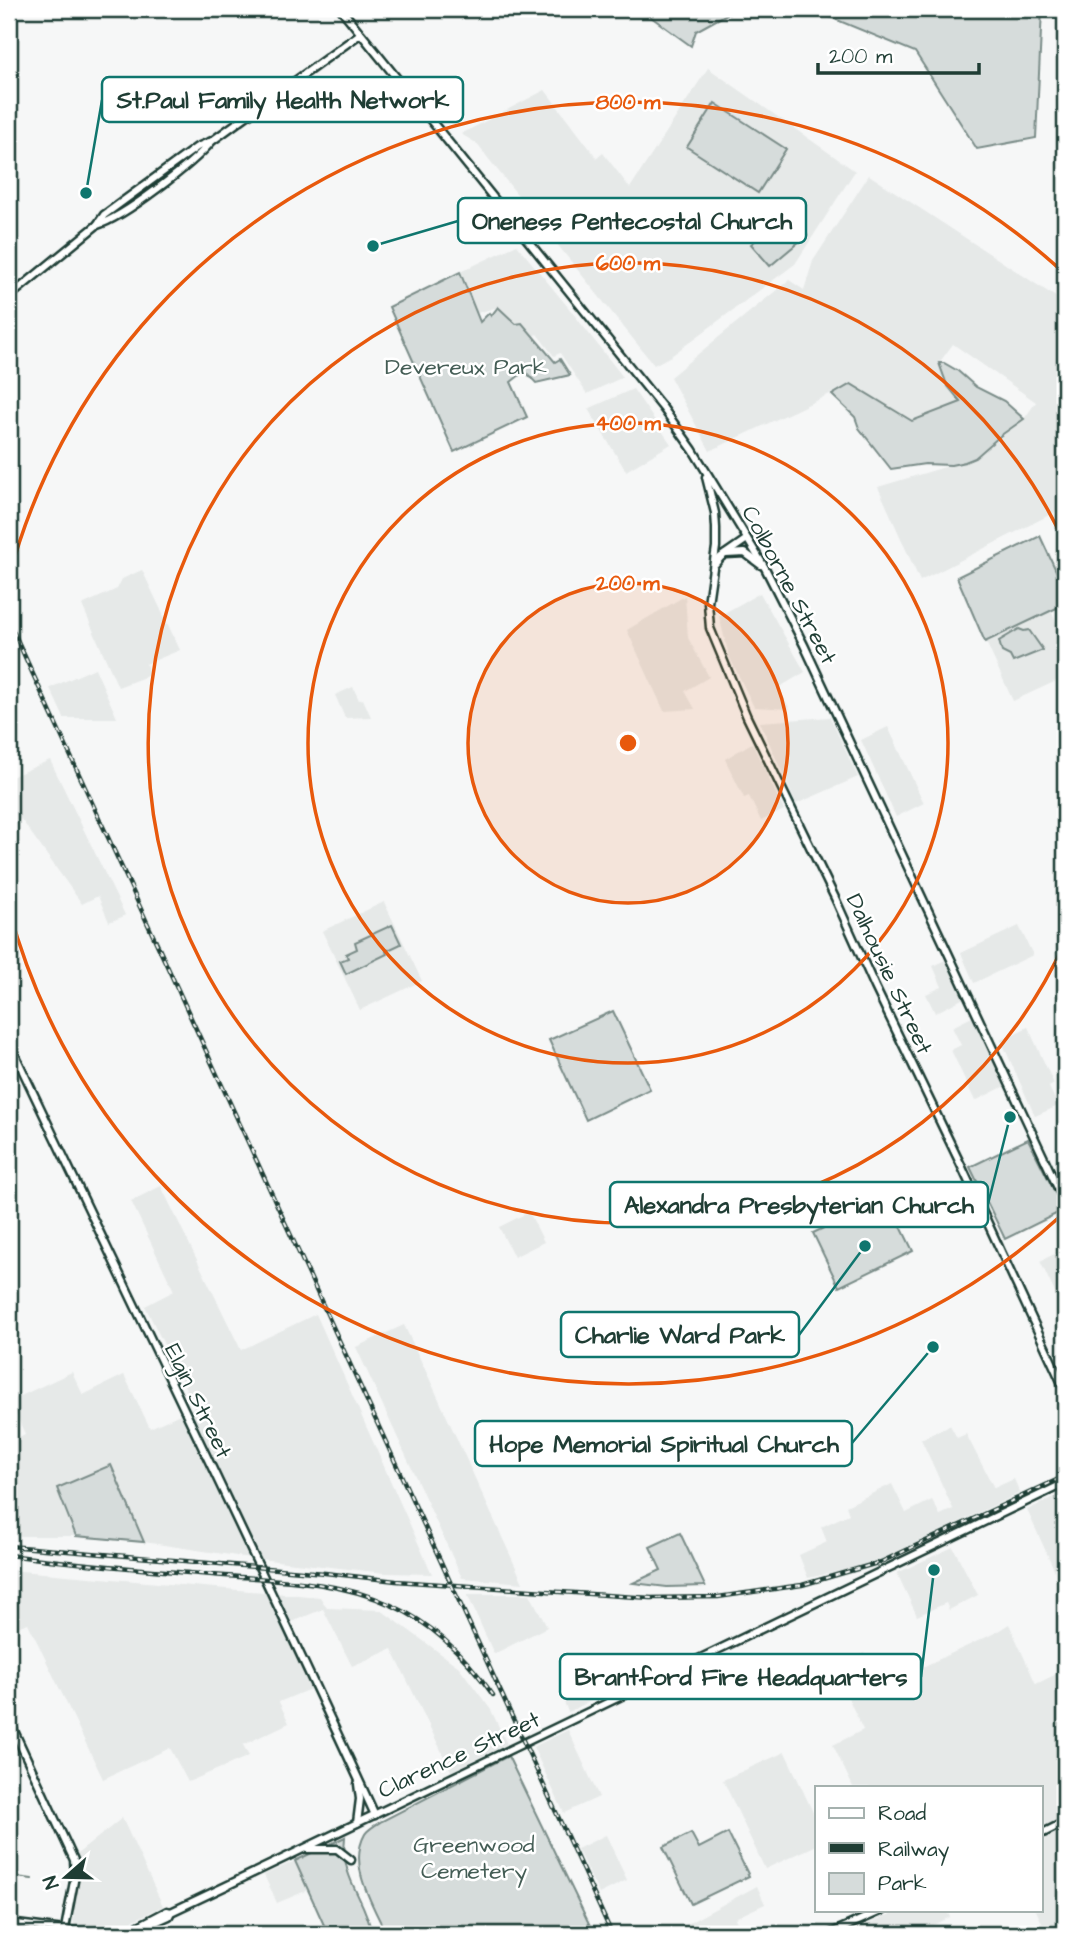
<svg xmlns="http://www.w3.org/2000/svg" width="1074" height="1943" viewBox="0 0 1074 1943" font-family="'Architects Daughter',sans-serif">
<rect width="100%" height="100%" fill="#f6f7f7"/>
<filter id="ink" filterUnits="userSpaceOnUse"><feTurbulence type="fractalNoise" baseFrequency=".0143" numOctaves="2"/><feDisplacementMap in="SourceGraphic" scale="14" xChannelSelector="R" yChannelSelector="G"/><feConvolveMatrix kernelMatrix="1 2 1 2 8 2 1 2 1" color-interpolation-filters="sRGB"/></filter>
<g filter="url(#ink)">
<g fill="#e6e9e8">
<polygon points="708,68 855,171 795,264 671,356 654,365 476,143 461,134 545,90 597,158 603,153 630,188"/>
<polygon points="869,175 1065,303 1065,507 920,581 878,487 975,458 1024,419 1036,402 953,344 939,363 947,385 962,402 912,421 851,384 710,451 670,377 789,280 804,290 813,261"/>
<polygon points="517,245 568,307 623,377 587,394 560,353 554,356 537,334 533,336 522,323 516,325 498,307 477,313 460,272"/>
<polygon points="633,389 671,444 626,471 588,409"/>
<polygon points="142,570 180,650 146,664 150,675 118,687 82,605 117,589 122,579"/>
<polygon points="760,593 805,672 778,688 790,709 754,707 729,656 719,616"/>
<polygon points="685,596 688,638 709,677 685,691 695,709 664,711 627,630"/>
<polygon points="1051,611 1065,642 1065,677 1013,701 986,642"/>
<polygon points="95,668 117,718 64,718 50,688"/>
<polygon points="353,687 359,700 363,699 371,717 345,718 335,695"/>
<polygon points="830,717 858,777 796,804 760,722"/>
<polygon points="888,727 924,803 896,817 861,740"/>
<polygon points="752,743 784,810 761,821 749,796 744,798 725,759"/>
<polygon points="50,760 125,915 122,917 109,922 98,896 82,904 21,819 9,825 9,778"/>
<polygon points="384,902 422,981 360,1010 322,931"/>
<polygon points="1019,926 1033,955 974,983 961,953"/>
<polygon points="945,960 964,998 935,1013 926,994 942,987 933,966"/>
<polygon points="972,1017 1005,1086 975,1101 951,1050 961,1045 952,1027"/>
<polygon points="1028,1027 1054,1084 1049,1087 1058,1106 1035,1116 1001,1040"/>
<polygon points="161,1186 241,1350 316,1314 432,1574 385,1573 250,1558 144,1542 110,1465 57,1489 76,1536 9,1536 9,1442 25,1434 10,1401 72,1372 83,1395 124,1375 150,1428 195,1407 145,1306 174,1291 131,1201"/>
<polygon points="529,1212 544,1242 514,1257 499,1227"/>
<polygon points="1065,1249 1065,1293 1057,1297 1040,1261"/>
<polygon points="404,1325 430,1380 523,1583 462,1578 356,1347"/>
<polygon points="950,1425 957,1438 966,1434 994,1488 1014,1479 1020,1493 869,1565 808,1578 799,1555 827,1542 821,1527 849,1514 846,1506 892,1484 906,1513 932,1500 940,1515 953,1509 921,1439"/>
<polygon points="1065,1492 1065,1593 1027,1510"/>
<polygon points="953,1547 978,1595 949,1610 946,1603 917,1616 897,1573"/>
<polygon points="9,1570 320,1597 327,1608 381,1610 459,1667 491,1710 507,1744 451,1771 392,1649 352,1666 323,1609 282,1626 310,1689 279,1702 289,1723 243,1745 249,1756 188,1782 170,1748 103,1779 28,1623 9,1630"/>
<polygon points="467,1594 530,1594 547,1627 494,1654"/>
<polygon points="1009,1624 1036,1684 1065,1670 1065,1934 1047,1934 1036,1910 1041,1910 1041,1787 853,1787 833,1745 863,1730 834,1667 864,1653 880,1687 995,1633"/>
<polygon points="647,1654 655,1670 568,1712 564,1702 578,1694 572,1679 623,1656 627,1663"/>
<polygon points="568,1730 599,1797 564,1813 533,1747"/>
<polygon points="785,1752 817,1821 817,1845 765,1869 723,1780"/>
<polygon points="122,1818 163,1906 116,1929 103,1931 77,1927 73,1922 80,1868 76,1855"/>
<polygon points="606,1835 627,1880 599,1894 577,1849"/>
<polygon points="295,1861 308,1890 277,1903 264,1875"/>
<polygon points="757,1886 765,1904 735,1918 742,1934 691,1934 687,1924"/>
<polygon points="899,1910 946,1910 950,1917 916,1934 847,1934"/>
</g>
<g fill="#d6dcdb" stroke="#7a8c88" stroke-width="2">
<polygon points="640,9 736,9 696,31 691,46"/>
<polygon points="818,9 1042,9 1036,138 977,149 915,52 820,13"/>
<polygon points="715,103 786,149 758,193 687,147"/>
<polygon points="789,213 807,235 770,266 751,244"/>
<polygon points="460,272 480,322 489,313 491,316 498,307 516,324 522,323 555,362 560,359 570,375 536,383 525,371 511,382 527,417 454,452 389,307"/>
<polygon points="939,363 944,363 958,371 976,387 1004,401 1024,419 1000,436 975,458 965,462 951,465 925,464 891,469 859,428 855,417 832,395 851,384 912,421 961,402 947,385"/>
<polygon points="1040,536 1065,590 1065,604 985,642 957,577"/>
<polygon points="1019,629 1024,631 1029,630 1043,650 1013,662 1010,656 1002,652 999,641"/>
<polygon points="392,925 401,944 386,951 387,954 346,974 340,961 348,958 346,954 357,949 355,942"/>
<polygon points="613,1011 650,1089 586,1120 549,1040"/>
<polygon points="1028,1139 1064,1210 1005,1239 970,1167"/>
<polygon points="887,1198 913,1251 839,1287 813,1233"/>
<polygon points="111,1465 144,1542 76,1536 57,1488"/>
<polygon points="680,1533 705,1586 667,1587 633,1583 661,1570 650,1547"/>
<path d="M508,1756L594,1934H386C374,1906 347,1866 365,1834C368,1829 377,1824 382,1821Z"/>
<polygon points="691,1833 699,1848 728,1833 749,1876 691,1904 663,1847"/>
<path d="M345,1837C340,1880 365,1896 372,1934H328L295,1861Z"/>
</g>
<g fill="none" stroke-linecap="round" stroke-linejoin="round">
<polyline stroke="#72857f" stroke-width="2" points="9,1876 32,1879"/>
<defs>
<g id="secondary">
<polyline points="341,9 663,408 693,450 765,568 804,645 1065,1203"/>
<path d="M97,225C123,218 194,163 212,141L360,34"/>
<polyline points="9,297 97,225 104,215 197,147 209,142"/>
<polyline points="706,477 715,513 716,528 716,547 708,603 710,628 747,717 835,898 875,987 960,1163 1065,1390"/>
<polyline points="726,554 745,553 761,565"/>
<polyline points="715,564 721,557 747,539"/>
<path d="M9,1042C131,1299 256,1556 375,1815"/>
<polyline points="9,1720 74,1860 75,1876 64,1934"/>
<polyline points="357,1823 360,1799 358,1784"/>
<polyline points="1041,1834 1065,1822"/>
<polyline points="307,1849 337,1849 351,1860"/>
<polyline points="9,1923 95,1934"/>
<polyline points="9,1930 45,1934"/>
<polyline points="129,1931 133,1932 169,1916 171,1912 226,1886 1065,1483"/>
<polyline points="123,1934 167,1911 171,1912"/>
<polyline points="829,1934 883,1910"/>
</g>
</defs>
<use href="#secondary" stroke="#1f3d34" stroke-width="11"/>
<use href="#secondary" stroke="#fff" stroke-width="6"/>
<defs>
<g id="rail">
<polyline points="9,622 612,1934"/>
<polyline points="9,1546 325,1573 396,1581 651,1598 718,1597 802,1585 881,1562 1065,1476"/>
<path d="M9,1555C81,1565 153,1570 225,1576C281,1580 340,1581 391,1605C434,1624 467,1658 493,1695"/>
</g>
</defs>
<use href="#rail" stroke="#1f3d34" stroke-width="4.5"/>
<use href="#rail" stroke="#fff" stroke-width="2" stroke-dasharray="5" stroke-linecap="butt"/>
</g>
</g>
<circle cx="628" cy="743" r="160" fill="#e8590c" fill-opacity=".12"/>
<g fill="none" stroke="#e8590c" stroke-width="3.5">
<circle cx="628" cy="743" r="160"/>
<circle cx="628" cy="743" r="320"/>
<path d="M1065 942A480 480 0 1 1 1065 544"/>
<path d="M1065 1212A641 641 0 0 1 9 909M9 577A641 641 0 0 1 1065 274"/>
</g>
<g text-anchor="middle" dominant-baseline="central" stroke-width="5" stroke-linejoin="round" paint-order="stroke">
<g font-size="23" fill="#445d55" stroke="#fff">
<text x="466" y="367">Devereux Park</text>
<text x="474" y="1845">Greenwood<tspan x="474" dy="26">Cemetery</tspan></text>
</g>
<g font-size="23" fill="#1f3d34" stroke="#fff">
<text transform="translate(789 585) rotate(62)">Colborne Street</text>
<text transform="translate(889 974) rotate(65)">Dalhousie Street</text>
<text transform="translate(198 1401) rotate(64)">Elgin Street</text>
<text transform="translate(459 1755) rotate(-25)">Clarence Street</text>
</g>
</g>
<circle cx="628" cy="743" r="10" fill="#e8590c" stroke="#fff" stroke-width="3.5"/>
<g font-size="21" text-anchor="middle" font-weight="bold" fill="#e8590c" stroke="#fff" stroke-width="5" stroke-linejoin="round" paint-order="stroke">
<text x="628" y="109">800 m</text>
<text x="628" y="270">600 m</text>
<text x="628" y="430">400 m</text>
<text x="628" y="590">200 m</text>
</g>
<path fill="none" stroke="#0f766e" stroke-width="2.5" d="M86 193L102 100M373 246L458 221M1010 1117L988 1204M865 1246L799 1335M933 1347L852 1443M934 1570L921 1677"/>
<g fill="#0f766e" stroke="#fff" stroke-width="2.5">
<circle cx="86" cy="193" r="7"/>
<circle cx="373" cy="246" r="7"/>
<circle cx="1010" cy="1117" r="7"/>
<circle cx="865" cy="1246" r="7"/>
<circle cx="933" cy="1347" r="7"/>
<circle cx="934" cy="1570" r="7"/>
</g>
<g fill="#fff" stroke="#0f766e" stroke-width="2.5">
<rect x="102" y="77" width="361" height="45" rx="7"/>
<rect x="458" y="198" width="348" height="45" rx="7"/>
<rect x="610" y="1182" width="378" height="45" rx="7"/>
<rect x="561" y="1312" width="238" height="45" rx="7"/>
<rect x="475" y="1421" width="377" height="45" rx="7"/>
<rect x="560" y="1654" width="361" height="45" rx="7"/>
</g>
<g font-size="24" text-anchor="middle" font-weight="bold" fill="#1f3d34">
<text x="283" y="108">St.Paul Family Health Network</text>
<text x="632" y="229">Oneness Pentecostal Church</text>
<text x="799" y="1213">Alexandra Presbyterian Church</text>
<text x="680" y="1343">Charlie Ward Park</text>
<text x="664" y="1452">Hope Memorial Spiritual Church</text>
<text x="741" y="1685">Brantford Fire Headquarters</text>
</g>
<rect width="1074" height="1943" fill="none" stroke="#fff" stroke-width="35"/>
<rect x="18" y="18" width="1039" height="1908" fill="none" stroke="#1f3d34" stroke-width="2.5" filter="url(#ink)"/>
<rect x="815" y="1786" width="228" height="126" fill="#ffffff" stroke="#a5b1ae" stroke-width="2"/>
<rect x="829" y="1808" width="35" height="10" fill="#ffffff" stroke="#a5b1ae" stroke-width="2"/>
<text x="878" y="1820" font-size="21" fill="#1f3d34">Road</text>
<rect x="829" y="1843" width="35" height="10" fill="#1f3d34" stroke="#a5b1ae" stroke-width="2"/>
<text x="878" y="1856" font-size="21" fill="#1f3d34">Railway</text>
<rect x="829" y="1873" width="35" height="21" fill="#d6dcdb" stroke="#a5b1ae" stroke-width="2"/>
<text x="878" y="1890" font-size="21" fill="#1f3d34">Park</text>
<g transform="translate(66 1877) rotate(250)" stroke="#ffffff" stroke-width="5" paint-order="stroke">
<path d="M0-5L12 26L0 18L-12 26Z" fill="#1f3d34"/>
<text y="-10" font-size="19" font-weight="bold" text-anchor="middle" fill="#1f3d34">N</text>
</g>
<path d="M818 63v10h161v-10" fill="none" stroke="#1f3d34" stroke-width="3.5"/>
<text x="829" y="63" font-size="21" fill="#1f3d34" stroke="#ffffff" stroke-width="5" paint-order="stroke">200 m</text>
</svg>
